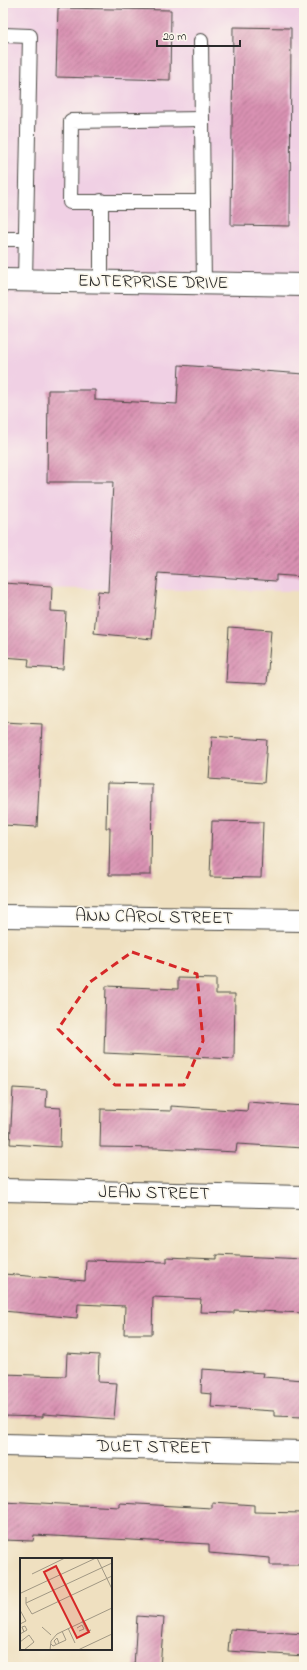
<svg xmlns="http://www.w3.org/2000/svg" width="307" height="1670" viewBox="0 0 307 1670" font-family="'Indie Flower',sans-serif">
<defs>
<pattern id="building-hatch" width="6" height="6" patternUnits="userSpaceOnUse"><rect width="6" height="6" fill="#d991b2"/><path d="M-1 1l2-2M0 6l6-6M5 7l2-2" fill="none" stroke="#b07791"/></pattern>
</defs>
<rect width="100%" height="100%" fill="#fbf7ec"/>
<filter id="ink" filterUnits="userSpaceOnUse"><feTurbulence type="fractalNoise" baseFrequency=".025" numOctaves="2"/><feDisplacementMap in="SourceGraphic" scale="8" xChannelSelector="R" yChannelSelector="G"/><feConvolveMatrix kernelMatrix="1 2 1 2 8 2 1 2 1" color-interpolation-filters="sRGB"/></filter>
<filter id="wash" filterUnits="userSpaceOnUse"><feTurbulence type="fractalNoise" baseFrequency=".012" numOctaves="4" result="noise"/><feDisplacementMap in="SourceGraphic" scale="16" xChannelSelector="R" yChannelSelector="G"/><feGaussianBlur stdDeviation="0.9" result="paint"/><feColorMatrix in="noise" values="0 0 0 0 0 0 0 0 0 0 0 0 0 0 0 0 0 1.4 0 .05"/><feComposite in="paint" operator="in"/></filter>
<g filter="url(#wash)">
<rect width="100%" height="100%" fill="#efe0c0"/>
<polygon fill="#f0d0e4" points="3,3 304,3 304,591 3,588"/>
<g id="blocks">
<g fill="url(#building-hatch)">
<polygon points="58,8 171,10 170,80 56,77"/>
<polygon points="233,27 291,28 290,226 231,225"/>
<polygon points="179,365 304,374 304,577 276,575 276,581 158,573 152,639 94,633 98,591 108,592 113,482 47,482 48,390 95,390 95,400 177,404"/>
<polygon points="3,583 52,586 51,611 66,612 63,669 28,667 29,659 3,657"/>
<polygon points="229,627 271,630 267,684 226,682"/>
<polygon points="3,722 42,724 37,827 3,825"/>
<polygon points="212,736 267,740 264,783 209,779"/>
<polygon points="107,783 152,784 151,875 109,875 110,828 106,828"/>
<polygon points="212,821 263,822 261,878 210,877"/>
<polygon points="178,978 216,979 216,994 235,994 234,1059 104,1053 106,986 178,989"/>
<polygon points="13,1088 47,1090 46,1107 61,1108 60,1147 10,1144"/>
<polygon points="248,1102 304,1106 304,1148 237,1144 236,1152 158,1148 100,1147 101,1109 171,1111 171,1106 247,1111"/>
<polygon points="216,1255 304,1259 304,1313 234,1310 234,1313 200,1312 201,1299 153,1297 152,1334 124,1334 125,1306 78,1304 77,1318 3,1311 4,1274 85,1281 86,1260 167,1262 167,1257 216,1259"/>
<polygon points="67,1353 99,1355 98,1382 117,1383 114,1419 43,1414 43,1417 3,1416 3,1374 66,1376"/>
<polygon points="202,1369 264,1373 263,1377 304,1380 304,1417 274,1416 274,1411 211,1407 212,1394 201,1393"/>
<polygon points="3,1501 119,1507 119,1503 212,1508 212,1502 254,1505 254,1512 304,1513 304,1565 270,1565 270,1558 209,1553 209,1544 34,1535 33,1541 3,1540"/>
<polygon points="137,1616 164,1618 160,1667 134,1667"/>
<polygon points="230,1629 304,1634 304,1656 228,1651"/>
</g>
</g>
</g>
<g filter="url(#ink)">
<use href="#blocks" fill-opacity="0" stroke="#484641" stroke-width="1"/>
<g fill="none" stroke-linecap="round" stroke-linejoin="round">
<defs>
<g id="service">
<polyline points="3,35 30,36 25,280"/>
<polyline points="201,41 204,284"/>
<polyline points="202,119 71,121 70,202 203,202"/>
<polyline points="3,239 26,239"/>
<polyline points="101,282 101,201"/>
</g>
<g id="minor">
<polyline points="3,916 304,920"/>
<polyline points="3,1190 304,1197"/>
<polyline points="3,1445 304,1452"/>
</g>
<polyline id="tertiary" points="3,280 304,285"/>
</defs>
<use href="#service" stroke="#484641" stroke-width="16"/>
<use href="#minor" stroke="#484641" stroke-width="24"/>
<use href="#tertiary" stroke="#484641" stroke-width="24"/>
<use href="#service" stroke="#fff" stroke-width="14"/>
<use href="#minor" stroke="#fff" stroke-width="22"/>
<use href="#tertiary" stroke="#fff" stroke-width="22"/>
</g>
</g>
<path fill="none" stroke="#d62828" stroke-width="3" stroke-dasharray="8 5" stroke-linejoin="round" d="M132,952L197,974L203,1041L184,1085H115L58,1029L90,982Z"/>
<g text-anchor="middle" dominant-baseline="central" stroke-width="3.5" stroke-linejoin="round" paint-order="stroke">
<g font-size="18" fill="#2b2b2b" stroke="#fbf7ec">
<text transform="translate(153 283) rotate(1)">ENTERPRISE DRIVE</text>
<text transform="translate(154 918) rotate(1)">ANN CAROL STREET</text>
<text transform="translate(154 1194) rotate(1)">JEAN STREET</text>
<text transform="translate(154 1448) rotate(1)">DUET STREET</text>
</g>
</g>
<g transform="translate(20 1558)">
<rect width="92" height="92" fill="#efe0c0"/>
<path fill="none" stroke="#a19884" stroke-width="1" d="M77,0L92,31M12,16L45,0M1,35L76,0M6,39V46L12,56L92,18M6,45L92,5M0,52L6,63L0,66M62,63L67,73L71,72M22,69L31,77M48,70L55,85M57,70L62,67L64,71L59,73M0,76L7,72L5,68L2,69L4,74M0,84L9,77L14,84L4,92M31,86L33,88L46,82L42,73M36,86L34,83L37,80L39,85M30,92L31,83L37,76L92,50M58,92L92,76"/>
<path fill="#d62828" fill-opacity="0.15" stroke="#d62828" stroke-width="2" d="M36,8L69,74L57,80L24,14Z"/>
<rect width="92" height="92" fill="none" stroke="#2b2b2b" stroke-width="2"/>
</g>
<rect width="307" height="1670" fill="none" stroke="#fbf7ec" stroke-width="16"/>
<path d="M157 40v6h83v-6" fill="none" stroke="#2b2b2b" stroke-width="2"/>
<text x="163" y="40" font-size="12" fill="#2b2b2b" stroke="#fbf7ec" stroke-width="3" paint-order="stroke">20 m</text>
</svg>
